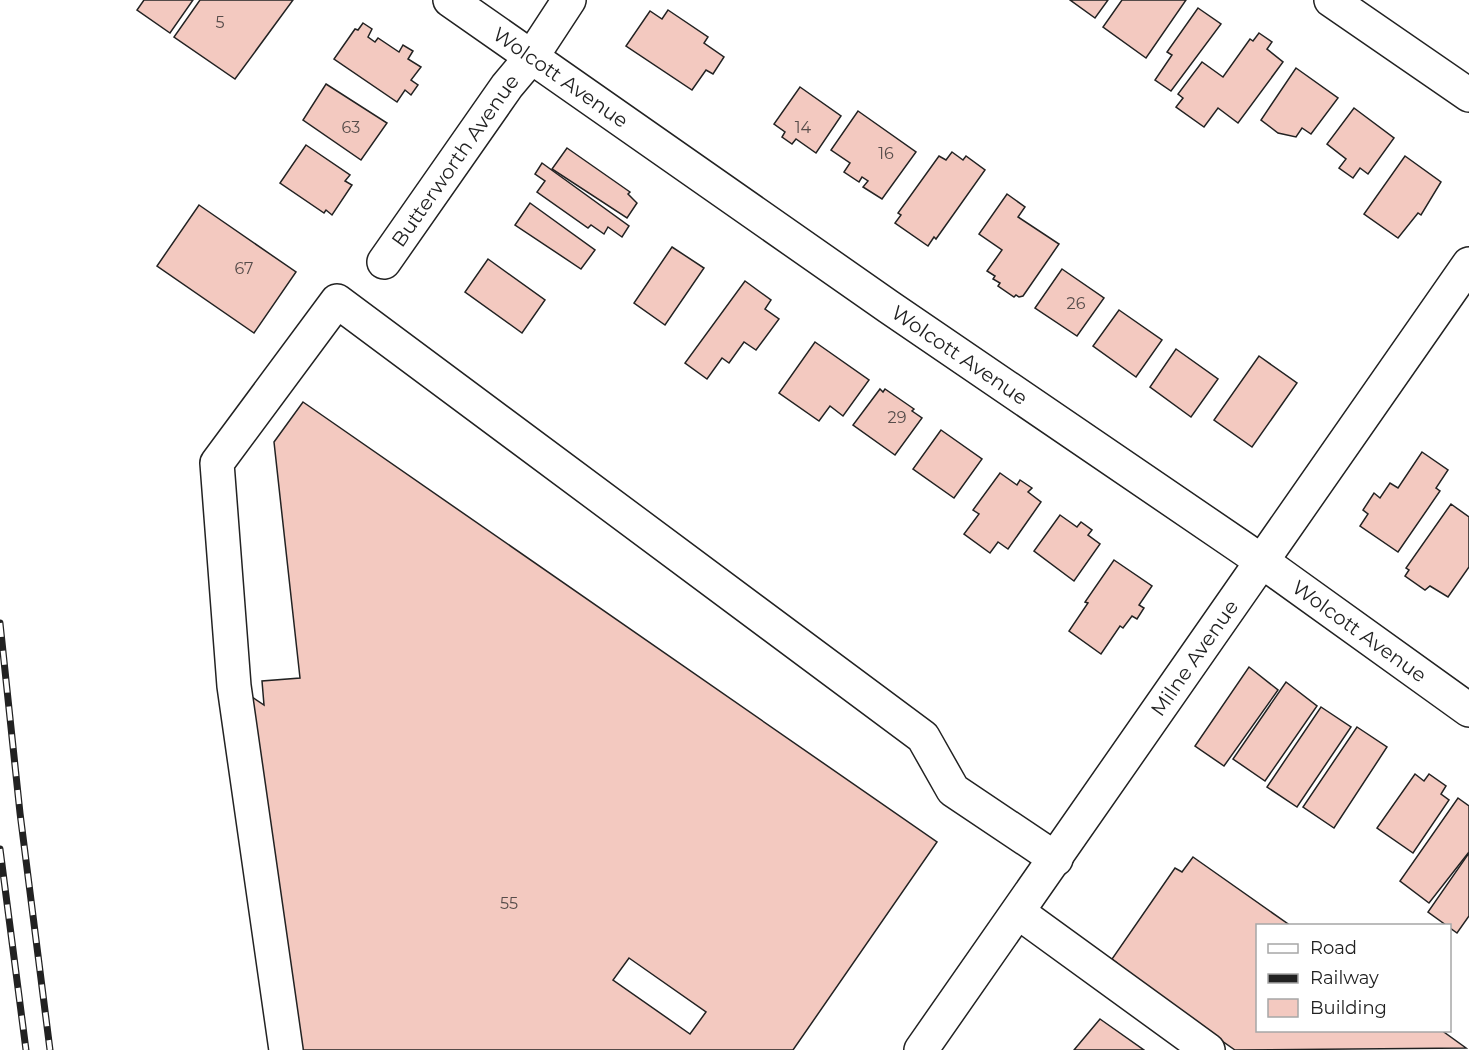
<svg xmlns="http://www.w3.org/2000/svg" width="1469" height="1050" viewBox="0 0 1469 1050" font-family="Montserrat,sans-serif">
<rect width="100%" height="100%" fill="#fff"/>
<g fill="#f3c9c0" stroke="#222" stroke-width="1.5" fill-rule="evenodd">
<polygon points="144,0 193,0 170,33 137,10"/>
<polygon points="200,0 293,0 235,79 174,37"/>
<polygon points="1070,0 1108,0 1095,18"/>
<polygon points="1122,0 1186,0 1146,58 1103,27"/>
<polygon points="1198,8 1221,24 1171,91 1155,80 1172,55 1167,52"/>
<polygon points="668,10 708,37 704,43 724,57 713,74 706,70 692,90 626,46 650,11 662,19"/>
<polygon points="363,23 372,29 368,37 375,42 378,38 399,52 403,45 413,51 408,59 421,67 411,80 418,85 411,95 405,90 397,102 334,59 355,29 358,30"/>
<polygon points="1259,33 1272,42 1267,49 1283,62 1238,123 1218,108 1204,127 1176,107 1183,98 1178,94 1202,62 1223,77 1250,39 1253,41"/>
<polygon points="1296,68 1338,98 1311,134 1302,128 1296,137 1278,133 1261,120"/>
<polygon points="326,84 387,123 361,160 303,120"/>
<polygon points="800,87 841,116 816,153 796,139 792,144 782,137 785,132 774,124"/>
<polygon points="1354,108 1394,138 1368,174 1360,168 1353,178 1339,168 1346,159 1327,144"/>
<polygon points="858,111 916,152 882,199 863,187 868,181 862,177 859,182 844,172 850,163 831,150"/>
<polygon points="306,145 350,175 345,181 352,185 332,215 326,210 324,213 280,183"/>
<polygon points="567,148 630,192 628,194 637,203 627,218 552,169"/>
<polygon points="952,152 963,160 966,156 985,170 936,239 934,237 928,246 895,223 901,215 898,213 939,156 946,160"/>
<polygon points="1405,156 1441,182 1421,215 1418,213 1398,238 1364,214"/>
<polygon points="542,163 629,226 622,237 608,227 604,234 591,225 588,228 537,192 545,181 535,174"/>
<polygon points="1007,194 1025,207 1018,217 1059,244 1023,296 1019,297 1016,295 1014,297 998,286 1000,283 993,279 995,276 987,271 1002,250 979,234"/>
<polygon points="530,203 595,250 581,269 515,225"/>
<polygon points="199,205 296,272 254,333 157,266"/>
<polygon points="672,247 704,268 665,325 634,303"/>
<polygon points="488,259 545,300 522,333 465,292"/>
<polygon points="1062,269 1104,298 1077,336 1035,308"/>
<polygon points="745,281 771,300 765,309 779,319 756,350 744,342 729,363 722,358 707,379 685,363"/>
<polygon points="1119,310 1162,340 1136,377 1093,346"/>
<polygon points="815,342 869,380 843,416 830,406 819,421 779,393"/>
<polygon points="1176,349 1218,379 1191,417 1150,387"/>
<polygon points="1259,356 1297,383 1252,447 1214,420"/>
<polygon points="880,389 883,392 885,389 914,409 912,411 922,418 895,455 853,425"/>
<path d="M303,402L937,842L793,1050H302L249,695L264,705L262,681L300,678L274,442ZM629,958L706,1012L690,1034L613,980Z"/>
<polygon points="941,430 982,459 954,498 913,469"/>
<polygon points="1422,452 1448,470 1436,488 1440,491 1398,552 1360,526 1368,514 1363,510 1374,493 1380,498 1390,483 1398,488"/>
<polygon points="1000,473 1017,485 1020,480 1032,488 1028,492 1041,502 1008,549 998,542 990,553 964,534 979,514 973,510"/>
<polygon points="1451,504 1469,517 1469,567 1448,597 1430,586 1425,590 1405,576 1409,570 1406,568"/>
<polygon points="1060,515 1077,527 1081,522 1092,530 1088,535 1100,544 1074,581 1034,551"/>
<polygon points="1114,560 1152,586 1139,605 1144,608 1137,619 1132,616 1123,628 1120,626 1101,654 1069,631 1088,603 1085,602"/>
<polygon points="1249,667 1278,690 1224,766 1195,746"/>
<polygon points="1286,682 1317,706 1265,781 1233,759"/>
<polygon points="1321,707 1351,727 1297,807 1267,787"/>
<polygon points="1357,727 1387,747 1334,828 1303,807"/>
<polygon points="1415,774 1424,781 1429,774 1446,786 1441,794 1449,800 1413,853 1377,828"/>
<polygon points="1458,798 1469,806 1469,852 1429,903 1400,881"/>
<polygon points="1469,853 1469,916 1457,933 1428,912"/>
<polygon points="1193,857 1291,926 1258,926 1258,1030 1441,1030 1466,1048 1235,1050 1115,966 1117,963 1112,959 1175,868 1182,872"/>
<polygon points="1100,1019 1144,1050 1074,1050"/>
</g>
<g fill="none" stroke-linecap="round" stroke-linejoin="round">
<defs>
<g id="minor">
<path id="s1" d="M450,0L889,307L1263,562L1469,710"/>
<polyline points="1331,0 1469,95"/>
<path id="s2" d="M384,262L507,86L533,55L569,0"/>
<polyline points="1018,912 1208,1050"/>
<polyline points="286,1050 234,686 217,463 337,301 923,737 953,790 1056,859"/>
<path id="s3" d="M921,1050L1469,264"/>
</g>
</defs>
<use href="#minor" stroke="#222" stroke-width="36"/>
<use href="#minor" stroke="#fff" stroke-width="33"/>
<defs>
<g id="rail">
<polyline points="0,623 20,813 50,1050"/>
<polyline points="0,849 26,1050"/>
</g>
</defs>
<use href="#rail" stroke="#222" stroke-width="7"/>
<use href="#rail" stroke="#fff" stroke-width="4.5" stroke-dasharray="14" stroke-linecap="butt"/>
</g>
<g text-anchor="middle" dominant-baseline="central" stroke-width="4.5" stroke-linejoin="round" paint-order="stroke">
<g font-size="16" fill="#564c4a">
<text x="220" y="22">5</text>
<text x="351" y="127">63</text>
<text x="803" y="127">14</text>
<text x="886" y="153">16</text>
<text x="244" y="268">67</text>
<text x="1076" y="303">26</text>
<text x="897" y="417">29</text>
<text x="509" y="903">55</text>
</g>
<g font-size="20" fill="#222" stroke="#fff">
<text stroke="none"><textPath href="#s1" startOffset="135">Wolcott Avenue</textPath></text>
<text stroke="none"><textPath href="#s2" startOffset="124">Butterworth Avenue</textPath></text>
<text stroke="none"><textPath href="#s1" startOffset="621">Wolcott Avenue</textPath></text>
<text stroke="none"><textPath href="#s1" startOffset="1107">Wolcott Avenue</textPath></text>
<text stroke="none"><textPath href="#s3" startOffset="478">Milne Avenue</textPath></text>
</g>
</g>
<rect x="1256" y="924" width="195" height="108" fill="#ffffff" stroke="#a7a7a7" stroke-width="1.5"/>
<rect x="1268" y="944" width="30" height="9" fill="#ffffff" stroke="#a7a7a7" stroke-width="1.5"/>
<text x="1310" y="954" font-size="18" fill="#222222">Road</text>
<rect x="1268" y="974" width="30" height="9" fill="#222222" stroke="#a7a7a7" stroke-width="1.5"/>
<text x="1310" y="984" font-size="18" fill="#222222">Railway</text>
<rect x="1268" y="999" width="30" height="18" fill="#f3c9c0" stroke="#a7a7a7" stroke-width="1.5"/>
<text x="1310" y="1014" font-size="18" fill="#222222">Building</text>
</svg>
